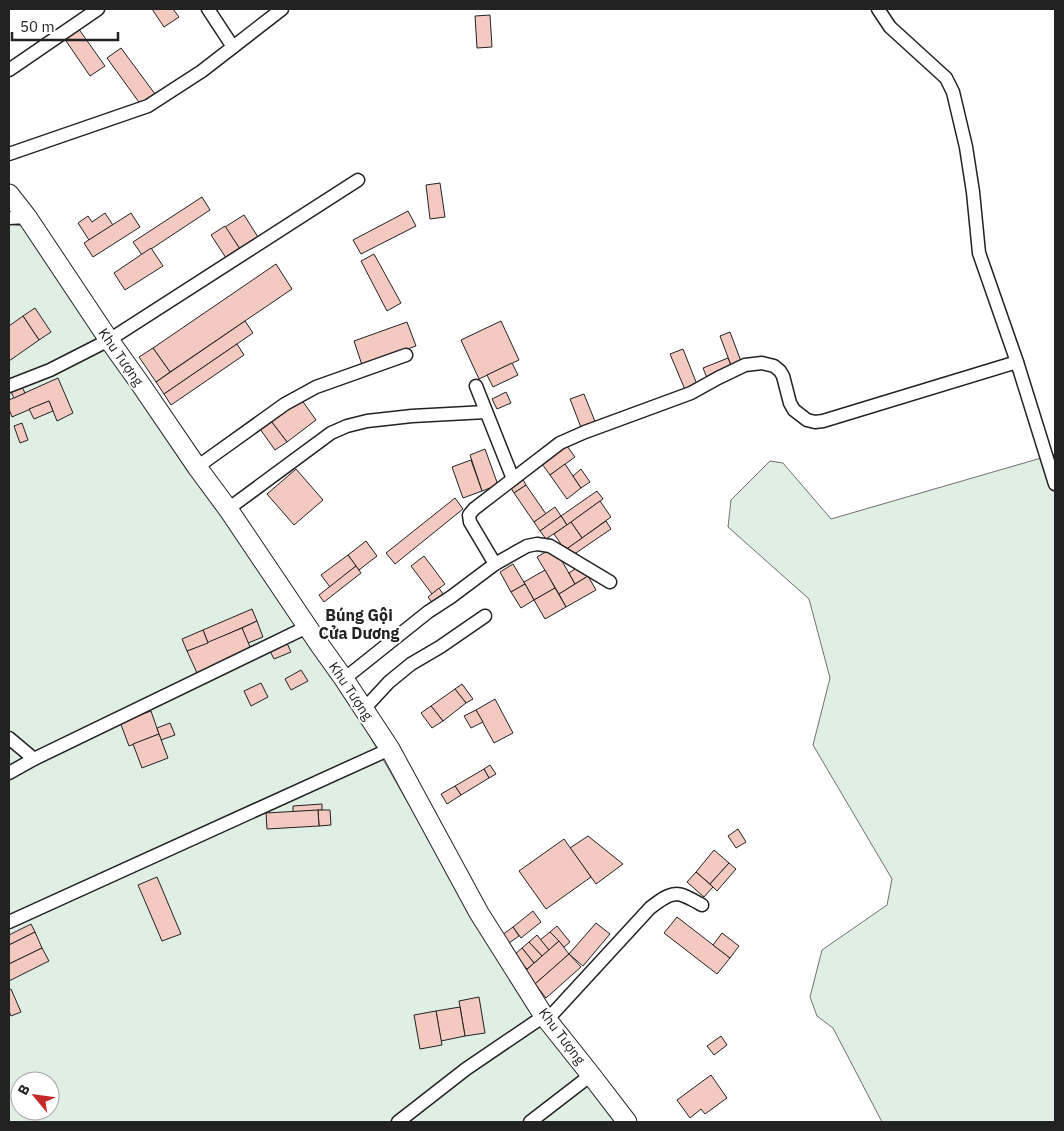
<svg xmlns="http://www.w3.org/2000/svg" width="1064" height="1131" viewBox="0 0 1064 1131" font-family="'IBM Plex Sans',sans-serif">
<rect width="100%" height="100%" fill="#fff"/>
<g fill="#e0efe3" stroke="#6f6f6f" fill-rule="evenodd">
<path d="M9,224L22,226L188,469L257,566L353,707L494,953L616,1122H9ZM20,1081H50V1111H20Z"/>
<polygon points="1055,454 1055,1122 882,1122 833,1028 817,1016 810,997 822,950 887,905 892,879 813,745 830,678 809,599 728,527 731,500 770,461 783,463 831,519"/>
</g>
<g fill="#f3c9c0" stroke="#222">
<polygon points="152,9 173,9 179,17 164,27"/>
<polygon points="490,15 492,47 477,48 475,16"/>
<polygon points="78,28 105,66 90,76 64,38"/>
<polygon points="121,48 155,94 141,105 107,58"/>
<polygon points="440,183 445,217 430,219 426,185"/>
<polygon points="202,197 210,210 142,255 133,242"/>
<polygon points="408,211 416,226 361,254 353,240"/>
<polygon points="105,213 113,225 89,240 78,223 88,216 92,222"/>
<polygon points="131,213 140,227 93,257 84,243"/>
<polygon points="244,215 258,237 240,249 225,227"/>
<polygon points="225,226 240,249 226,258 211,235"/>
<polygon points="151,248 163,266 125,290 114,273"/>
<polygon points="374,254 401,303 387,311 361,261"/>
<polygon points="276,264 292,289 170,372 153,348"/>
<polygon points="35,308 51,332 39,340 23,316"/>
<polygon points="23,316 39,340 9,361 9,326"/>
<polygon points="245,321 253,333 164,394 156,382"/>
<polygon points="501,321 519,360 479,379 461,340"/>
<polygon points="407,322 416,346 362,365 354,341"/>
<polygon points="730,332 742,364 732,368 720,336"/>
<polygon points="237,344 244,355 171,405 164,394"/>
<polygon points="153,348 170,372 156,382 139,357"/>
<polygon points="683,349 698,387 686,392 670,354"/>
<polygon points="728,358 732,368 707,378 703,368"/>
<polygon points="512,363 518,375 493,387 487,375"/>
<polygon points="58,378 73,413 57,421 49,401 12,417 9,409 9,400"/>
<polygon points="22,387 25,393 14,398 11,392"/>
<polygon points="506,392 511,403 497,409 492,399"/>
<polygon points="584,394 596,424 582,430 570,399"/>
<polygon points="301,399 316,420 287,442 271,421"/>
<polygon points="49,401 53,411 34,419 29,409"/>
<polygon points="271,421 287,442 275,450 260,429"/>
<polygon points="22,423 28,440 20,443 14,426"/>
<polygon points="567,446 575,457 550,475 542,464"/>
<polygon points="485,449 498,485 482,491 470,455"/>
<polygon points="471,460 482,491 463,498 452,467"/>
<polygon points="565,464 581,488 567,499 550,475"/>
<polygon points="296,469 323,500 294,525 267,494"/>
<polygon points="581,469 590,482 581,488 573,476"/>
<polygon points="522,478 526,485 514,493 510,486"/>
<polygon points="526,485 546,514 534,522 514,493"/>
<polygon points="597,491 603,499 567,525 561,516"/>
<polygon points="455,498 463,509 395,564 386,553"/>
<polygon points="600,501 611,517 582,538 571,522"/>
<polygon points="555,507 561,516 540,531 534,522"/>
<polygon points="561,516 567,525 546,539 540,531"/>
<polygon points="606,521 611,529 570,557 565,550"/>
<polygon points="571,522 582,538 565,550 554,534"/>
<polygon points="366,541 377,556 359,570 348,555"/>
<polygon points="551,549 557,552 575,584 559,594 537,557"/>
<polygon points="348,555 356,566 330,587 321,575"/>
<polygon points="424,556 445,584 432,594 411,566"/>
<polygon points="513,564 525,584 511,592 500,572"/>
<polygon points="581,565 588,576 575,584 569,573"/>
<polygon points="356,566 361,573 324,602 319,595"/>
<polygon points="545,570 555,588 534,600 524,582"/>
<polygon points="588,576 596,590 566,607 559,594"/>
<polygon points="525,584 534,600 521,608 511,592"/>
<polygon points="439,588 445,597 434,605 428,597"/>
<polygon points="555,588 566,607 545,619 534,600"/>
<polygon points="252,609 257,621 208,643 203,630"/>
<polygon points="257,621 263,637 248,643 242,628"/>
<polygon points="242,628 251,649 197,673 187,651"/>
<polygon points="203,630 208,643 187,651 182,639"/>
<polygon points="286,641 291,652 274,659 269,649"/>
<polygon points="301,670 308,681 291,690 285,679"/>
<polygon points="261,683 268,697 251,706 244,691"/>
<polygon points="462,684 473,699 466,703 455,689"/>
<polygon points="455,689 466,703 443,721 431,706"/>
<polygon points="495,699 513,733 494,743 476,710"/>
<polygon points="431,706 443,721 432,728 421,713"/>
<polygon points="476,710 483,722 471,728 464,716"/>
<polygon points="151,711 159,734 129,746 120,722"/>
<polygon points="170,723 175,735 161,740 157,728"/>
<polygon points="159,734 168,758 142,768 133,744"/>
<polygon points="490,765 496,774 489,778 484,769"/>
<polygon points="484,769 489,778 461,795 455,786"/>
<polygon points="455,786 461,795 447,804 441,794"/>
<polygon points="322,804 322,810 293,812 293,806"/>
<polygon points="318,810 330,810 331,825 319,826"/>
<polygon points="318,810 319,826 267,829 266,813"/>
<polygon points="738,829 746,842 736,848 728,836"/>
<polygon points="588,836 623,864 596,884 570,848"/>
<polygon points="564,839 591,877 546,909 519,871"/>
<polygon points="714,850 729,863 710,884 696,872"/>
<polygon points="729,863 736,869 717,891 710,884"/>
<polygon points="696,872 713,887 704,897 687,882"/>
<polygon points="157,877 181,934 162,941 138,885"/>
<polygon points="533,911 541,922 521,938 513,927"/>
<polygon points="677,917 730,958 717,974 664,933"/>
<polygon points="596,923 610,934 583,966 569,954"/>
<polygon points="31,924 35,932 9,945 9,935"/>
<polygon points="557,926 570,942 564,947 550,932"/>
<polygon points="513,927 519,936 509,943 502,935"/>
<polygon points="35,932 42,948 9,964 9,945"/>
<polygon points="550,932 559,941 549,950 540,940"/>
<polygon points="722,933 739,946 730,958 713,945"/>
<polygon points="537,935 549,950 542,956 529,942"/>
<polygon points="559,941 569,954 535,984 524,972"/>
<polygon points="529,942 542,956 534,963 522,948"/>
<polygon points="42,948 49,961 9,981 9,964"/>
<polygon points="522,948 534,963 527,969 514,955"/>
<polygon points="569,954 581,967 546,998 535,984"/>
<polygon points="11,989 21,1012 11,1016 9,1011 9,990"/>
<polygon points="479,997 485,1033 465,1036 459,1001"/>
<polygon points="460,1007 465,1036 441,1041 436,1011"/>
<polygon points="436,1011 442,1045 420,1049 414,1015"/>
<polygon points="721,1036 727,1045 714,1055 707,1046"/>
<polygon points="711,1075 727,1098 705,1114 701,1109 690,1118 677,1100"/>
</g>
<g fill="none" stroke-linecap="round" stroke-linejoin="round">
<defs>
<g id="street">
<polyline points="208,9 233,47"/>
<polyline points="878,9 890,27 946,78 953,92 966,147 973,192 979,253 1017,362 1055,484"/>
<polyline points="9,70 98,9"/>
<polyline points="9,154 148,106 202,71 282,9"/>
<polyline points="9,218 27,217"/>
<polyline points="9,386 50,370 109,340 358,180"/>
<polyline points="476,386 513,479"/>
<polyline points="197,467 285,404 316,387 406,355"/>
<polyline points="228,509 331,433 347,426 367,421 412,416 486,412"/>
<polyline points="495,564 470,522 469,515 474,509 560,443 585,432 691,393 718,378 745,365 762,363 774,366 780,371 783,376 790,403 794,410 807,420 815,422 823,421 1017,362"/>
<polyline points="344,679 428,612 451,597 495,564 527,546 537,544 550,546 610,582"/>
<polyline points="364,709 389,682 411,664 440,647 485,616"/>
<polyline points="9,738 34,759"/>
<polyline points="9,773 34,759 307,627"/>
<polyline points="9,922 390,749"/>
<path d="M547,1020L650,908C674,889 677,891 702,905"/>
<polyline points="398,1122 466,1069 544,1016"/>
<polyline points="530,1122 591,1075"/>
</g>
<polyline id="secondary" points="9,194 27,217 109,340 139,382 197,467 228,509 319,644 344,679 390,749 479,913 544,1016 591,1075 627,1122"/>
</defs>
<use href="#street" stroke="#222" stroke-width="15"/>
<use href="#secondary" stroke="#222" stroke-width="21"/>
<use href="#street" stroke="#fff" stroke-width="12"/>
<use href="#secondary" stroke="#fff" stroke-width="19"/>
</g>
<g text-anchor="middle" dominant-baseline="central" stroke-width="4" stroke-linejoin="round" paint-order="stroke">
<g font-size="14" fill="#222" stroke="#fff">
<text transform="translate(121 357) rotate(55)">Khu Tượng</text>
<text transform="translate(351 691) rotate(56)">Khu Tượng</text>
<text transform="translate(562 1036) rotate(53)">Khu Tượng</text>
</g>
<g font-size="16" font-weight="bold" fill="#222" stroke="#fff">
<text x="359" y="615">Búng Gội<tspan x="359" dy="18">Cửa Dương</tspan></text>
</g>
</g>
<rect width="1064" height="1131" fill="none" stroke="#222222" stroke-width="20"/>
<g transform="translate(35 1096) rotate(299)"><circle r="24" fill="#ffffff" stroke="#a7a7a7"/>
<path d="M0-4L9 19L0 12L-9 19Z" fill="#c62828"/>
<text y="-8" font-size="14" font-weight="bold" text-anchor="middle" fill="#222222">B</text>
</g>
<path d="M12 32v8h106v-8" fill="none" stroke="#222222" stroke-width="2.5"/>
<text x="20" y="32" font-size="15" fill="#222222" stroke="#ffffff" stroke-width="4" paint-order="stroke">50 m</text>
</svg>
